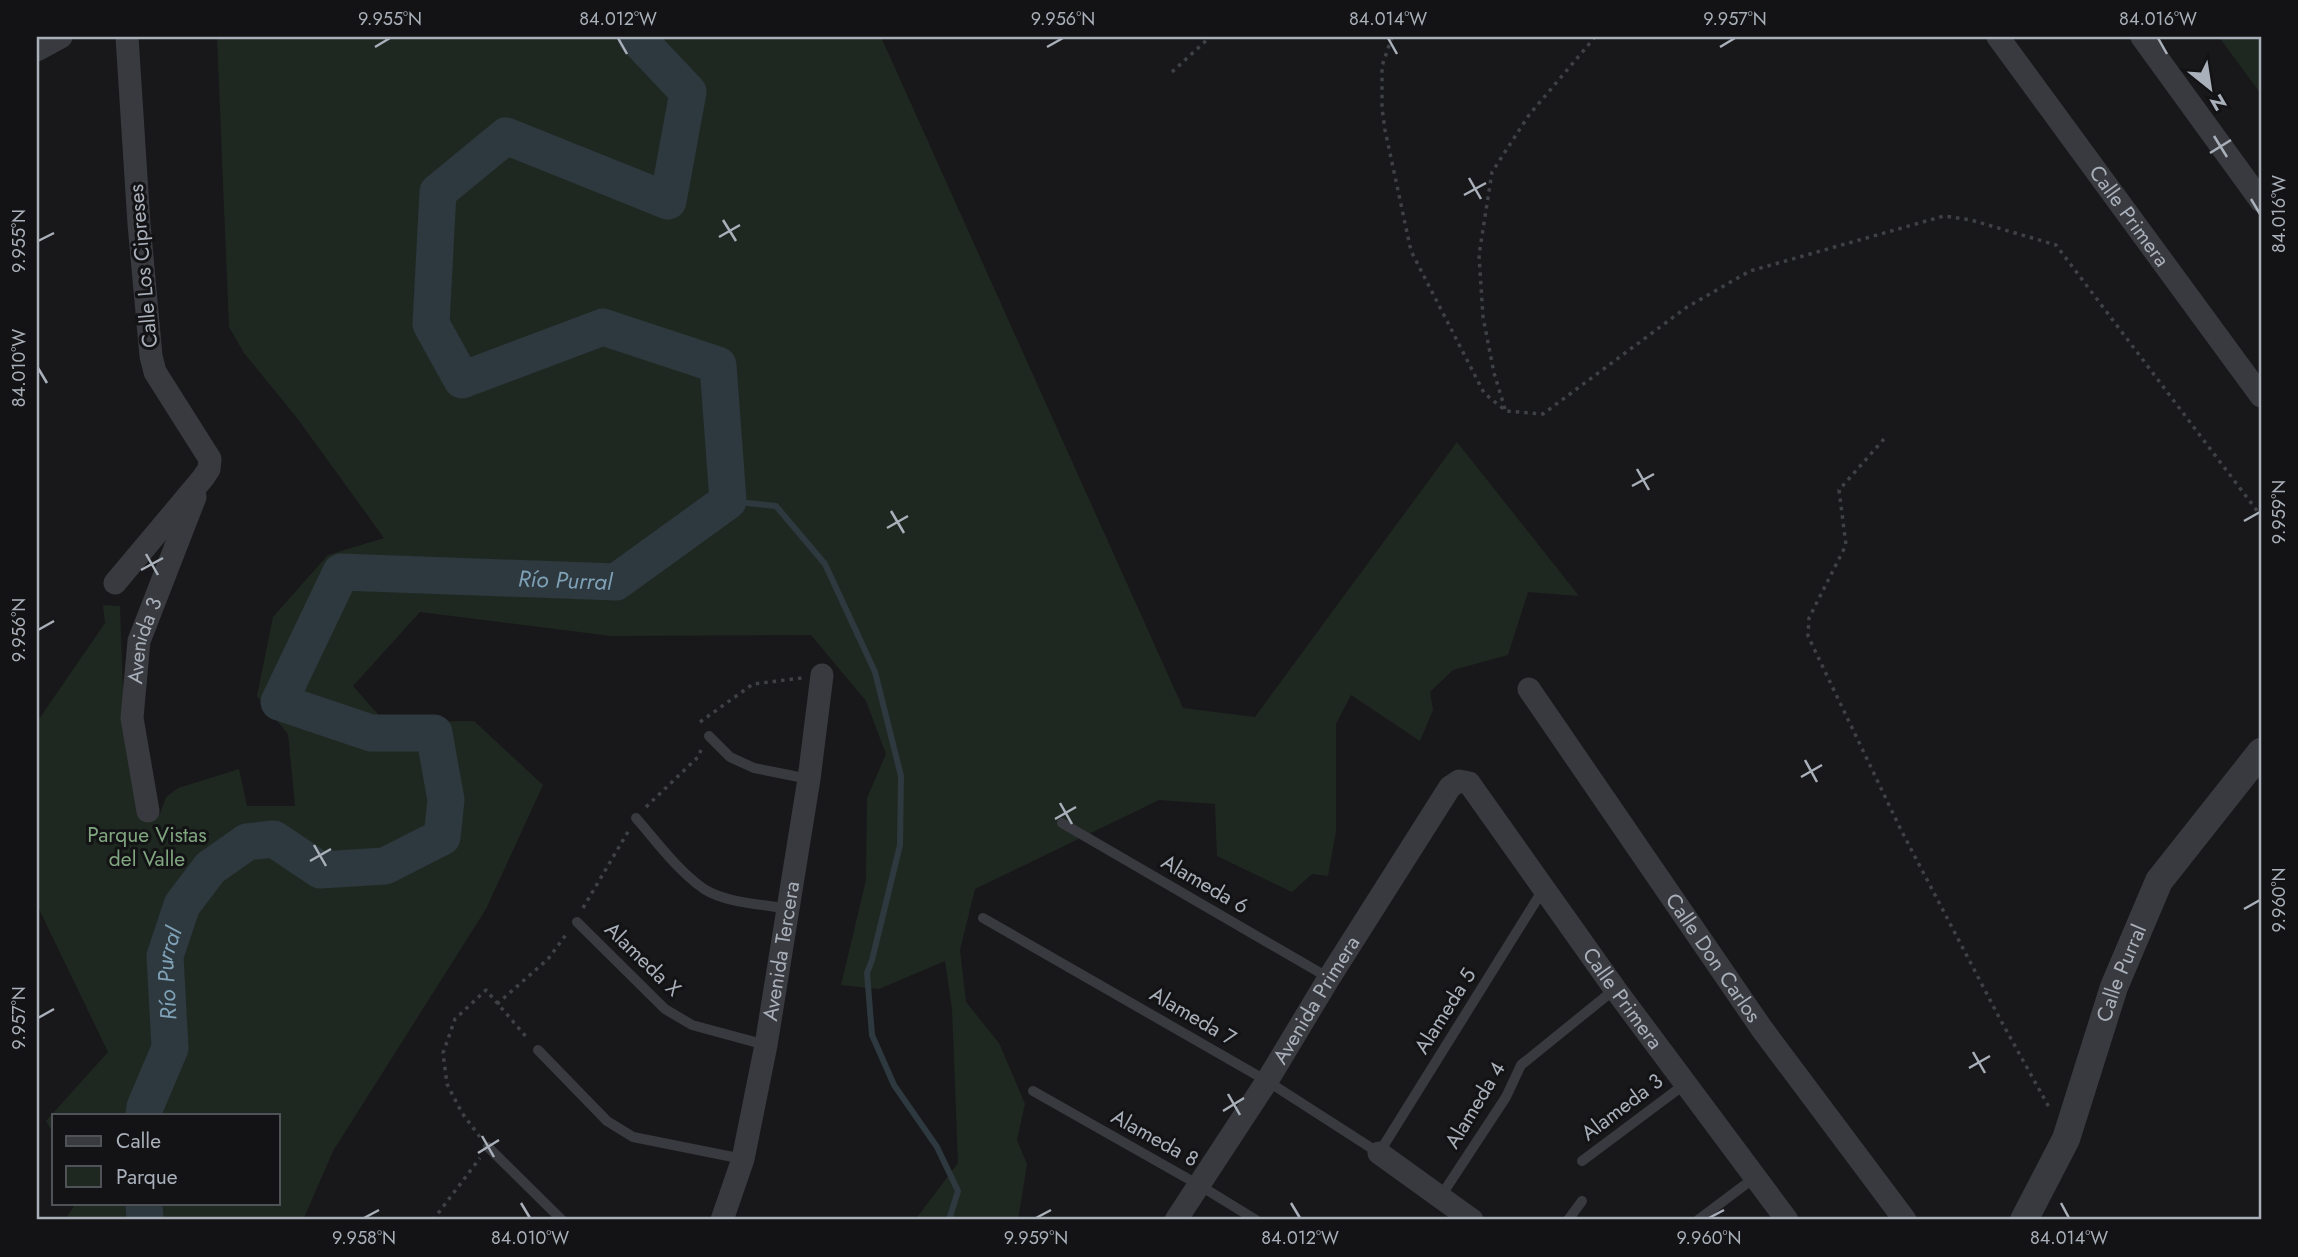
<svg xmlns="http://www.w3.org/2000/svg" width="2298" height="1257" viewBox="0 0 2298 1257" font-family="Jost,sans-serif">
<rect width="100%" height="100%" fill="#18181a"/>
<g fill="#1f2820">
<polygon points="217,37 881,37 1183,708 1255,717 1457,442 1579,596 1528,592 1508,655 1453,670 1430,692 1433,710 1420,741 1351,695 1336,724 1336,831 1328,876 1312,874 1292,892 1217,856 1215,804 1159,800 975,889 960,950 966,1002 999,1043 1025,1104 1017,1140 1027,1164 1018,1220 915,1220 958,1163 952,1009 945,961 879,989 841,985 866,880 867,798 886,754 866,701 811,635 611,636 420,612 353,686 385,722 474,721 543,785 486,909 333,1151 303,1220 65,1220 76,1203 278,1203 278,1115 54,1115 54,1135 46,1121 108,1052 37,905 37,722 105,623 103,605 120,606 124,719 140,818 160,814 166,797 178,788 239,769 247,806 295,806 288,734 257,696 273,617 328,555 384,538 297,418 244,353 229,327"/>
<polygon points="2219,37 2261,37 2261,94"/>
</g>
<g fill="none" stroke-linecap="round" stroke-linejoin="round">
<polyline stroke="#2d383f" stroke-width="6" points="728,501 776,506 825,564 875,672 901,776 900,845 872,960 867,973 872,1035 894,1085 937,1147 958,1191 949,1220"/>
<g stroke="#2d383f" stroke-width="37">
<path id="s1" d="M144,1115L145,1107L170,1048L165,956L182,905L210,868L247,842L274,839L320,870L385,866L442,837L446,800L434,733H371L279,702L341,572L616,582L728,501L718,365L603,327L462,380L431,324L438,192L506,136L668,201L688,92L636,37"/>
<polyline points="144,1203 145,1220"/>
</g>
<g stroke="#3e4146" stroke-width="3.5" stroke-dasharray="3.5 5" stroke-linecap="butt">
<polyline points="1392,37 1382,66 1382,108 1385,130 1411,251 1484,393 1506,411 1543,414 1687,307 1750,271 1944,216 1971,220 2056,245 2261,516"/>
<polyline points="1172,72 1210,37"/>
<polyline points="1505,409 1494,373 1483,317 1479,255 1492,172 1529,115 1595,37"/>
<polyline points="1884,439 1839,490 1846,545 1809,618 1808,636 1901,830 2000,1019 2050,1109"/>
<polyline points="700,722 753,684 802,678"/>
<polyline points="646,807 698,757 701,750"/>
<polyline points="583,908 629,830"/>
<polyline points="497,1004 548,959 568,932"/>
<polyline points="480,1137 462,1113 447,1084 443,1053 455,1019 486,990 528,1039"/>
<polyline points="433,1220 480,1158"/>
</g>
<g stroke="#383a3f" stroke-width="10">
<polyline points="709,736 730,757 754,768 809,779"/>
<path d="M636,818C657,842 678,871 704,889C726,903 762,904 788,909"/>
<polyline points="1062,823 1329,978"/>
<polyline points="983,918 1267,1081 1379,1153 1544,888"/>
<polyline points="577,922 665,1009 692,1025 766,1045"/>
<polyline points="538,1050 607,1121 633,1137 743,1159"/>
<polyline points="1033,1091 1199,1185 1256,1220"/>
<polyline points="488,1147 562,1220"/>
<polyline points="1582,1161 1685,1084"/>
<polyline points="1441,1196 1506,1097 1521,1065 1615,989"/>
<polyline points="1568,1220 1582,1201"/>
<polyline points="1698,1220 1754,1178"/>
</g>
<g stroke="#383a3f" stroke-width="23">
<path id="s2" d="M1998,37L2261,396"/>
<polyline points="2142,37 2261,201"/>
<polyline points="37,50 61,37"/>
<polyline points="115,583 203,478 209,469 210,459 155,372 151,356 139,224 127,37"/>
<path id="s3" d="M1529,689L1762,1029L1905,1220"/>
<path id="s4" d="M148,811L132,718L139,641L195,497"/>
<polyline points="1379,1153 1472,1220"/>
<path id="s5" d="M722,1220L743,1159L766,1045L809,779L822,675"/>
<path id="s6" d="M1176,1220L1267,1081L1329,978L1450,787L1459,781L1469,783L1615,989L1787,1220"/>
</g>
<path stroke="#383a3f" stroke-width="28" id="s7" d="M2024,1220L2066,1139L2114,987L2159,881L2261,752"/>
</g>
<path fill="none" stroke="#a9b0ba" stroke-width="2.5" d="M618,38L627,54M1388,38L1397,54M2158,38L2167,54M375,47L390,38M1047,47L1063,38M1720,47L1735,38M2214,136L2227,157M2210,153L2231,140M1469,178L1481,199M1464,195L1486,183M2251,199L2260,214M723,220L736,241M719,237L740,225M38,241L54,233M38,368L47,383M1637,469L1649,490M1632,486L1654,474M891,511L904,533M2244,521L2260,512M887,528L908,516M146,554L158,575M141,570L163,558M38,630L54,621M1805,760L1817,782M1801,777L1822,765M1060,803L1072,824M1055,819L1076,807M314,845L326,866M310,861L331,849M2244,909L2260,900M38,1018L54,1009M1973,1052L1985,1073M1969,1068L1990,1056M1228,1094L1240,1115M1223,1111L1244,1098M482,1136L494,1157M478,1153L499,1140M521,1203L530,1218M1291,1203L1300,1218M2061,1203L2069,1218M364,1218L379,1210M1036,1218L1051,1210M1709,1218L1724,1210"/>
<g text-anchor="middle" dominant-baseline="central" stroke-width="6" stroke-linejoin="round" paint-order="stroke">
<g font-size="21" fill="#a9b0ba" stroke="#131315">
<text stroke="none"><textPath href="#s2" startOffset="222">Calle Primera</textPath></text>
<text transform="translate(143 266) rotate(-95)">Calle Los Cipreses</text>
<text stroke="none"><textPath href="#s4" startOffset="173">Avenida 3</textPath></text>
<text transform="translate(1205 884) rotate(30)">Alameda 6</text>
<text stroke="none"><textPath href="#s5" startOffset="276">Avenida Tercera</textPath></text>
<text stroke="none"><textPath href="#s3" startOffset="326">Calle Don Carlos</textPath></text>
<text transform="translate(643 959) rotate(44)">Alameda X</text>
<text stroke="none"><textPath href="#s7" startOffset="266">Calle Purral</textPath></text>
<text stroke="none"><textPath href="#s6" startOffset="798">Calle Primera</textPath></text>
<text stroke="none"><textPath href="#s6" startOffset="261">Avenida Primera</textPath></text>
<text transform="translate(1445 1011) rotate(-58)">Alameda 5</text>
<text transform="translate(1193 1016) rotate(30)">Alameda 7</text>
<text transform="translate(1475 1105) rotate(-59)">Alameda 4</text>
<text transform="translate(1622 1107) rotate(-37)">Alameda 3</text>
<text transform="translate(1155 1138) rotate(29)">Alameda 8</text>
</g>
<g font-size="21" fill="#80a680" stroke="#131315">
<text x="147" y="835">Parque Vistas<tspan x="147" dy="24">del Valle</tspan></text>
</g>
<g font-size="23" font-style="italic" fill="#7fa1b6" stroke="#131315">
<text stroke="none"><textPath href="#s1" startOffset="1155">Río Purral</textPath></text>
<text stroke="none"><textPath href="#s1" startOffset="147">Río Purral</textPath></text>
</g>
</g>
<rect width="2298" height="1257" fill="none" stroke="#131315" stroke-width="77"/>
<rect x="52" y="1114" width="228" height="91" fill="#131315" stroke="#4f5257" stroke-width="2"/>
<rect x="66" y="1136" width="35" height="10" fill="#383a3f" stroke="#4f5257" stroke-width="2"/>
<text x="116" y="1148" font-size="21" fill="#a9b0ba">Calle</text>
<rect x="66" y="1166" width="35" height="21" fill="#1f2820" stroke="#4f5257" stroke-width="2"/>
<text x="116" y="1184" font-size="21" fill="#a9b0ba">Parque</text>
<g transform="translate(2210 88) rotate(150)" stroke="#131315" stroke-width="5" paint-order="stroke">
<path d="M0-5L12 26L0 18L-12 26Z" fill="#a9b0ba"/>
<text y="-10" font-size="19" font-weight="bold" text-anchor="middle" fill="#a9b0ba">N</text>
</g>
<rect x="38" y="38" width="2222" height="1180" fill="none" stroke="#a9b0ba" stroke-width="2.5"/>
<g font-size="18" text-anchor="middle" fill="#a9b0ba">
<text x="390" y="25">9.955°N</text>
<text x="618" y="25">84.012°W</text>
<text x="1063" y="25">9.956°N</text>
<text x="1388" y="25">84.014°W</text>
<text x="1735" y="25">9.957°N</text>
<text x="2158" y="25">84.016°W</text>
<text transform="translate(2279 214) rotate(-90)" y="6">84.016°W</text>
<text transform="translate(19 241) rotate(-90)" y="6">9.955°N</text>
<text transform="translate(19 368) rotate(-90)" y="6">84.010°W</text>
<text transform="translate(2279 512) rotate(-90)" y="6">9.959°N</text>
<text transform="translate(19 630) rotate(-90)" y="6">9.956°N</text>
<text transform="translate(2279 900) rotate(-90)" y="6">9.960°N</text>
<text transform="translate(19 1018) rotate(-90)" y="6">9.957°N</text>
<text x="364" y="1244">9.958°N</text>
<text x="530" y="1244">84.010°W</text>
<text x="1036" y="1244">9.959°N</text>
<text x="1300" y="1244">84.012°W</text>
<text x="1709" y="1244">9.960°N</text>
<text x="2069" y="1244">84.014°W</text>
</g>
</svg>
